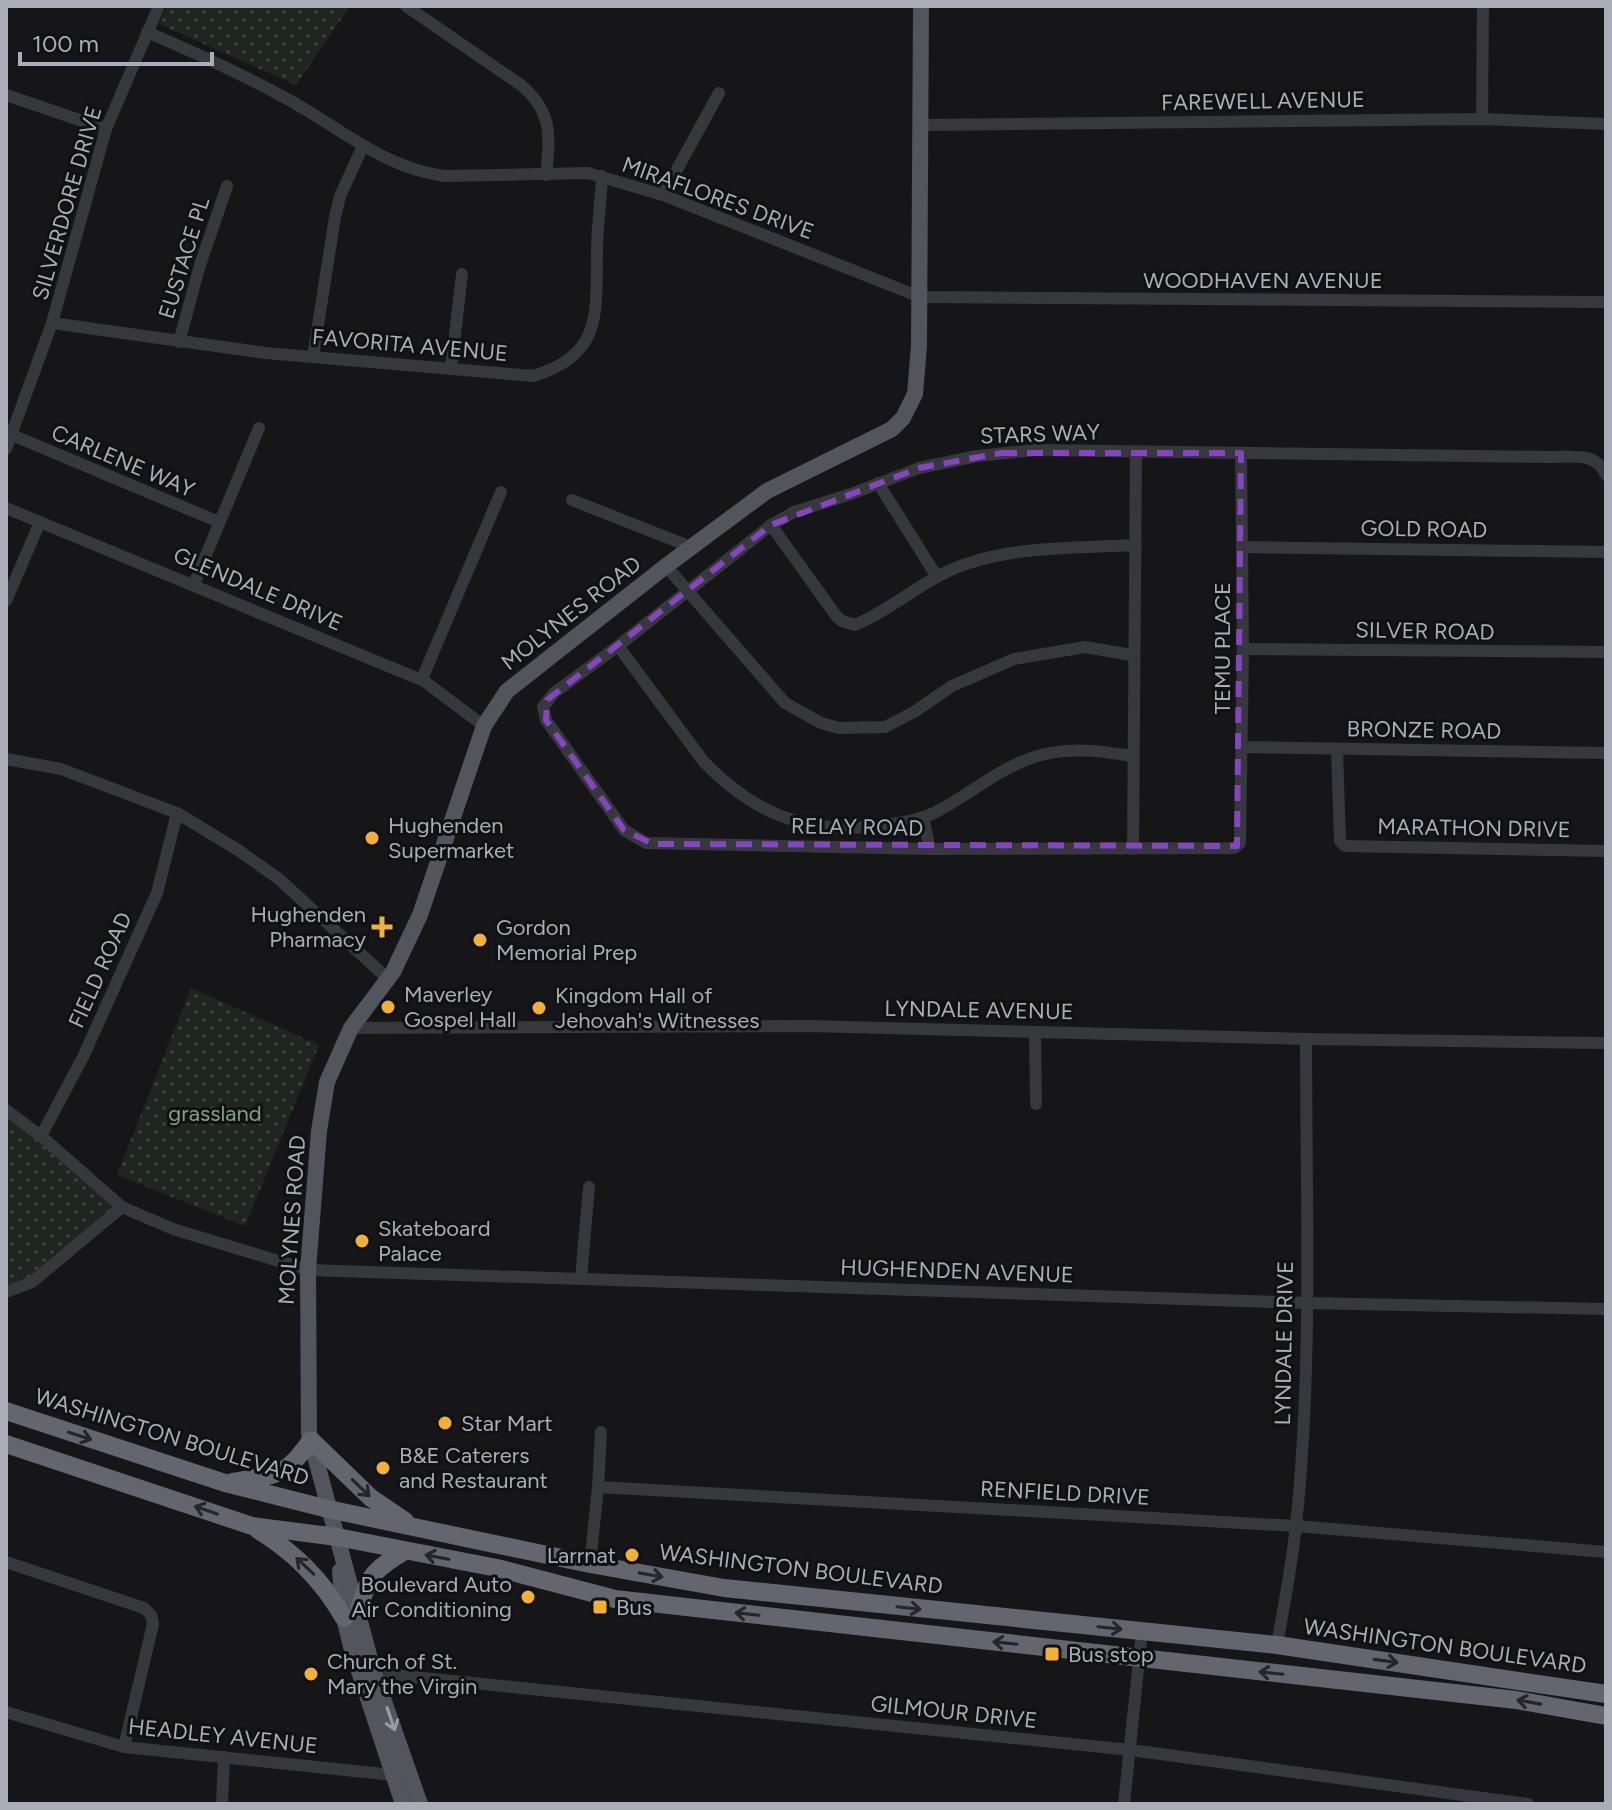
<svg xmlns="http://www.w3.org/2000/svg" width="1612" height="1810" viewBox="0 0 1612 1810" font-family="Figtree,sans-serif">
<defs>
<pattern id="grass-dots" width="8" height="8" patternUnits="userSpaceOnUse" patternTransform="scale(2)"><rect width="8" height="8" fill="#1e261f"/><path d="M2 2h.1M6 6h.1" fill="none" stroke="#3c433d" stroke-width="1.8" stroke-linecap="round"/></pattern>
</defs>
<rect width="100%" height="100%" fill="#161618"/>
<g fill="url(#grass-dots)">
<polygon points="167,6 350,6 296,85 159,24"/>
<polygon points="191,988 319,1045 245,1226 117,1175"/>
<polygon points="6,1110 122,1207 32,1282 6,1292"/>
</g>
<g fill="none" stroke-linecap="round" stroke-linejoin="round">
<g stroke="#37383d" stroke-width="12">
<path d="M406,6L521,85C553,112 550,136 546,175"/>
<path d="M147,32C196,53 244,75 291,101C341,129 386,169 445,176L588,173L663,195L920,297L1606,302"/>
<polyline points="6,95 106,129"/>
<polyline points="1482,119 1483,6"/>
<polyline points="921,125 1482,119 1606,124"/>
<polyline points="663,195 719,93"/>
<path d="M52,323L266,353L533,376C603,355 596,313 597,251C597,226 601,202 602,176"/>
<polyline points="179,342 200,265 227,186"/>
<polyline points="313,357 335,217 340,196 363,146"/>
<polyline points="451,369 462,274"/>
<polyline points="12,435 219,522"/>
<polyline points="6,449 52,323 106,129 159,6"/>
<path d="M1241,453L1243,649L1240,843L1234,848L930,849L646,843L624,830L546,720L543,707L554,693L618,646L771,525L794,512L851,494L919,468L977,456L1035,450L1551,457C1572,457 1597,452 1606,475"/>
<polyline points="878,483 937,577"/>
<polyline points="572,500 691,547"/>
<polyline points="6,508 424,681 484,726"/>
<path d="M771,525L837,617L842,621L855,625C895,608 927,576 969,563C1021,546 1082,548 1136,545"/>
<polyline points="1242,547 1606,552"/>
<polyline points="666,566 785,703 821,723 839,728 885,727 914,712 952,686 1014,659 1085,647 1132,655"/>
<polyline points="194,584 259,428"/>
<polyline points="6,601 40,522"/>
<path d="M618,646L704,762C752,811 799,832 868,827C890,825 914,822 934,813C970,795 1002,765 1041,755C1073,747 1101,751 1132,756"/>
<polyline points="1243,649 1606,652"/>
<polyline points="422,679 501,492"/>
<polyline points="1241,747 1606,753"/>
<polyline points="1337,749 1340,841 1345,846 1606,851"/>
<polyline points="6,759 61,769 177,813 238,850 279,879 388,979"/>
<polyline points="923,817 930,849"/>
<polyline points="1133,849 1136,452"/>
<polyline points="351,1028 808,1026 1306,1039 1606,1043"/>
<polyline points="1035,1032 1036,1104"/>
<polyline points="6,1110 41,1136 122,1207 173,1229 308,1270 1306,1303 1606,1309"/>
<polyline points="41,1136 83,1057 157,893 177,813"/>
<polyline points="581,1278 589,1187"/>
<polyline points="6,1292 32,1282 122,1207"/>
<polyline points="598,1487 601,1432"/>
<polyline points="6,1562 144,1608 151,1615 153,1624 124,1747"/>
<polyline points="590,1564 598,1487 1296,1526 1606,1552"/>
<path d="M1277,1645C1284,1605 1292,1565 1296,1525C1313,1364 1306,1200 1306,1039"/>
<polyline points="374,1673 1131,1750 1528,1804"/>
<polyline points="6,1712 124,1747 393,1775"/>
<polyline points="222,1804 224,1757"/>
<polyline points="1124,1804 1142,1631"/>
</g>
<g stroke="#53555c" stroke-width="16">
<polyline points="340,1571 344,1618 352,1650 403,1804"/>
<polyline points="420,1804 374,1673 309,1434 308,1270 319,1131 327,1082 351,1028 393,972 420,915 484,726 507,691 666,566 767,491 892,429 903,418 915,394 919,346 921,6"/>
</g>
<g stroke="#63666e" stroke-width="18">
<polyline points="6,1411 225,1483 328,1509 590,1564 724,1588 1277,1645 1606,1694"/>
<polyline points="6,1444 252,1526 337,1537 497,1568 615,1599 1516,1700 1606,1716"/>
<path d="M232,1482C276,1474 284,1479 311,1440L371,1498L405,1521"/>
<path d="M258,1530C295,1553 322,1580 344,1618"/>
<path d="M359,1609C368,1575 376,1568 405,1551"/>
</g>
</g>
<defs><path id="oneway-shaft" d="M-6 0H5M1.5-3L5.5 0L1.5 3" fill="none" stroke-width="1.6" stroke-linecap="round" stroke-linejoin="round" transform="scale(2)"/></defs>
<g stroke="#26262a">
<use href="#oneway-shaft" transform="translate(80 1436) rotate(18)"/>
<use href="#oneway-shaft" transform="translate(361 1488) rotate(44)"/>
<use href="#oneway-shaft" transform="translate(206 1510) rotate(-161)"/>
<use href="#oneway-shaft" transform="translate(437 1557) rotate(-169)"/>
<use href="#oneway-shaft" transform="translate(305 1566) rotate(-137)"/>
<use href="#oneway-shaft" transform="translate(651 1575) rotate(10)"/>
<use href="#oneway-shaft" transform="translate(909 1608) rotate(6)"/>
<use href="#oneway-shaft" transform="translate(747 1614) rotate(-174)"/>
<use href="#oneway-shaft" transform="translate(1110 1628) rotate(6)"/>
<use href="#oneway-shaft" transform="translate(1005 1643) rotate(-174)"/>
<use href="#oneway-shaft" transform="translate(1386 1661) rotate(8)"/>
<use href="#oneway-shaft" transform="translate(1271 1673) rotate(-174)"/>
<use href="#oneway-shaft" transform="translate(1529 1702) rotate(-170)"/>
</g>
<use stroke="#979ba6" href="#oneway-shaft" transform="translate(391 1719) rotate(71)"/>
<path fill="none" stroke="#8446be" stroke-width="6" stroke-dasharray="16 10" stroke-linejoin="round" d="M1001,453H1241L1237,846L653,844L624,830L546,720L547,700L771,525L919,468Z"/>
<g fill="#f2b134" stroke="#111113" stroke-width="3">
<circle cx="372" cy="838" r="8"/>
<path d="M378 915h8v8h8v8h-8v8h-8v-8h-8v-8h8z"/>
<circle cx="480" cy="940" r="8"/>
<circle cx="388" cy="1007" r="8"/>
<circle cx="539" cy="1008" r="8"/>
<circle cx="362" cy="1241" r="8"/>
<circle cx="445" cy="1423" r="8"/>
<circle cx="383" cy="1468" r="8"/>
<circle cx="632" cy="1555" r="8"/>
<circle cx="528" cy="1597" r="8"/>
<rect x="592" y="1599" width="16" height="16" rx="4"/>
<rect x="1044" y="1646" width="16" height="16" rx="4"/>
<circle cx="311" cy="1674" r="8"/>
</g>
<g text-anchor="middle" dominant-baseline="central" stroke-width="6" stroke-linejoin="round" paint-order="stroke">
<g font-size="22" fill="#a8adb8" stroke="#111113">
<text transform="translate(1263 101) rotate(-1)">FAREWELL AVENUE</text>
<text transform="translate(718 198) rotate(20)">MIRAFLORES DRIVE</text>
<text transform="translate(67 203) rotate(-74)">SILVERDORE DRIVE</text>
<text transform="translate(184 258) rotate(-73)">EUSTACE PL</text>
<text x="1263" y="280">WOODHAVEN AVENUE</text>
<text transform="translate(410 345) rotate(5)">FAVORITA AVENUE</text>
<text transform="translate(1040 434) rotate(-2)">STARS WAY</text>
<text transform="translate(123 461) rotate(23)">CARLENE WAY</text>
<text transform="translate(1424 529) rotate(1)">GOLD ROAD</text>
<text transform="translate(258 589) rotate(23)">GLENDALE DRIVE</text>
<text transform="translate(571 613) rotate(-38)">MOLYNES ROAD</text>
<text transform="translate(1425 631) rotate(1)">SILVER ROAD</text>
<text transform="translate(1222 648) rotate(-90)">TEMU PLACE</text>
<text transform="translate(1424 730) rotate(1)">BRONZE ROAD</text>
<text transform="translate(857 827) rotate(1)">RELAY ROAD</text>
<text transform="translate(1474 828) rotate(1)">MARATHON DRIVE</text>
<text transform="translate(100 970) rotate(-66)">FIELD ROAD</text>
<text transform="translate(979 1010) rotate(1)">LYNDALE AVENUE</text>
<text transform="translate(292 1220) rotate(-86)">MOLYNES ROAD</text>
<text transform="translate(957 1271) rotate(2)">HUGHENDEN AVENUE</text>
<text transform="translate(1284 1343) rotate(-89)">LYNDALE DRIVE</text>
<text transform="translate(172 1437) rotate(17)">WASHINGTON BOULEVARD</text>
<text transform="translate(1065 1493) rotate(3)">RENFIELD DRIVE</text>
<text transform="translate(801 1569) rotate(7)">WASHINGTON BOULEVARD</text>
<text transform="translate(1445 1646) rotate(8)">WASHINGTON BOULEVARD</text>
<text transform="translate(954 1712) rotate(6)">GILMOUR DRIVE</text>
<text transform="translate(223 1736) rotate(6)">HEADLEY AVENUE</text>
</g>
<g font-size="22" fill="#a8adb8" stroke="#111113" text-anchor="start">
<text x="388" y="825">Hughenden<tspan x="388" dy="25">Supermarket</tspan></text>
<text x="366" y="914" text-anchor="end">Hughenden<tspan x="366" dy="25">Pharmacy</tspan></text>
<text x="496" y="927">Gordon<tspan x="496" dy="25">Memorial Prep</tspan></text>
<text x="404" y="994">Maverley<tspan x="404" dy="25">Gospel Hall</tspan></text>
<text x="555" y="995">Kingdom Hall of<tspan x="555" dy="25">Jehovah's Witnesses</tspan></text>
<text x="378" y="1228">Skateboard<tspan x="378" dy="25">Palace</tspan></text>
<text x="461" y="1423">Star Mart</text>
<text x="399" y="1455">B&amp;E Caterers<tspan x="399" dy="25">and Restaurant</tspan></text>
<text x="616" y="1555" text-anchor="end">Larrnat</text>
<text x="512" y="1584" text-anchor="end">Boulevard Auto<tspan x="512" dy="25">Air Conditioning</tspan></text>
<text x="616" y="1607">Bus</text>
<text x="1068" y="1654">Bus stop</text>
<text x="327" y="1661">Church of St.<tspan x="327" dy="25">Mary the Virgin</tspan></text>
</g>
<g font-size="22" fill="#7fa381" stroke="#111113">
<text x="215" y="1113">grassland</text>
</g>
</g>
<rect width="1612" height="1810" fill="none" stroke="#a8adb8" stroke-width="16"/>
<path d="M20 52v12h192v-12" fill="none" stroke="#a8adb8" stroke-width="4"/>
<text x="32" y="52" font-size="24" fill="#a8adb8" stroke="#111113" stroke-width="6" paint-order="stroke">100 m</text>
</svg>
